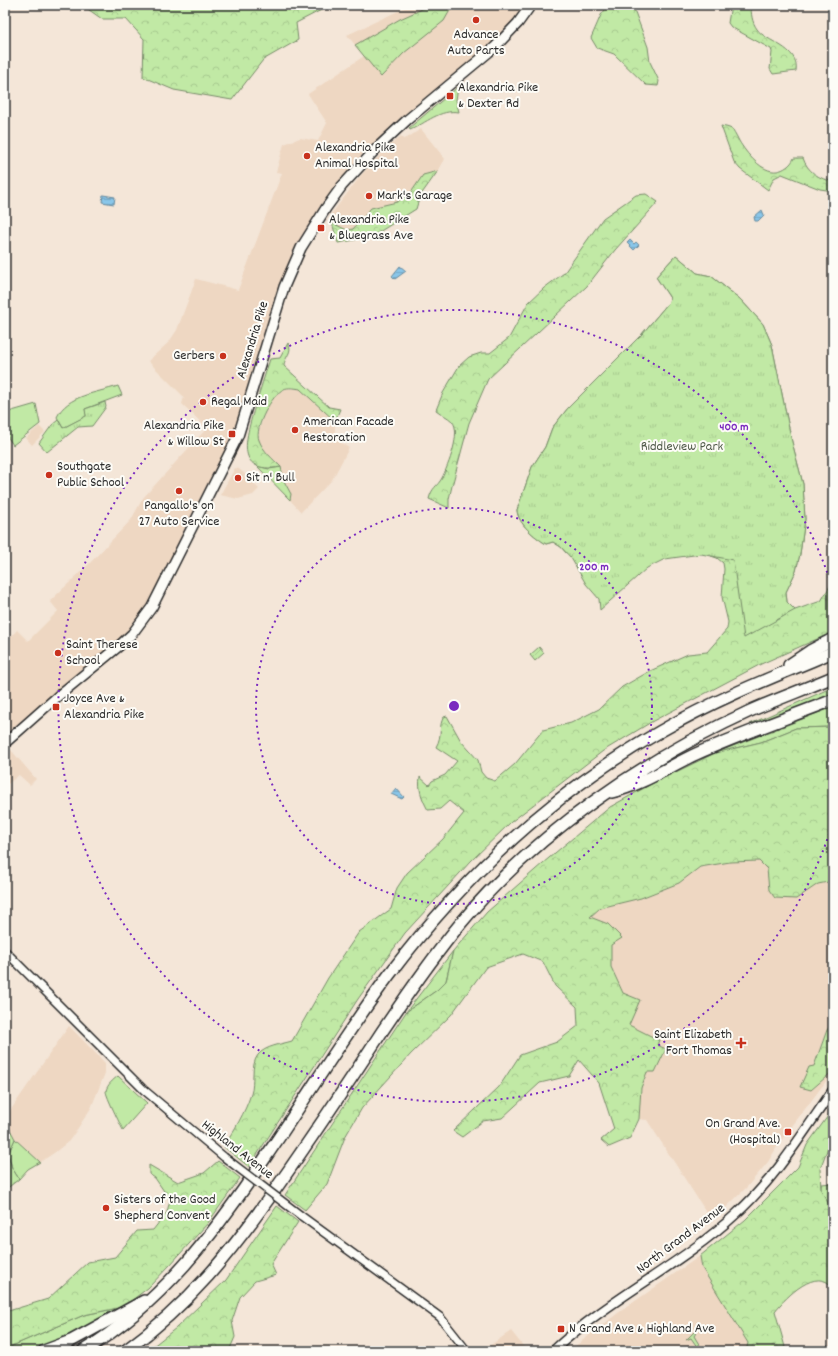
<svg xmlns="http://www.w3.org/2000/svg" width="838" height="1356" viewBox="0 0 838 1356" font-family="Dekko,sans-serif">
<defs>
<pattern id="forest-crowns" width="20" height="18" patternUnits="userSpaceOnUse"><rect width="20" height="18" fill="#c1e9a5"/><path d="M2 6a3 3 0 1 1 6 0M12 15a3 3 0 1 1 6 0" fill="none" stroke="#a6c88e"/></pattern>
<pattern id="park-tufts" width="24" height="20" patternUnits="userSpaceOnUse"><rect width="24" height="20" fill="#c1e9a5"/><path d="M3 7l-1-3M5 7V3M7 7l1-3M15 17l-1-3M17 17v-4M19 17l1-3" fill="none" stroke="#a6c88e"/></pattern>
<pattern id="garden-furrows" width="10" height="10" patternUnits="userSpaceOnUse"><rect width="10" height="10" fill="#c1e9a5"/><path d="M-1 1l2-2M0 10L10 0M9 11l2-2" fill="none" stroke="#a6c88e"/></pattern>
<pattern id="water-rules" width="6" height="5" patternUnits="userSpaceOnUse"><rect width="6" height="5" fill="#89c6e9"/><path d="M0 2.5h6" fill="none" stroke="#76aac8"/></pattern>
</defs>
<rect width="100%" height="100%" fill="#f4e6d8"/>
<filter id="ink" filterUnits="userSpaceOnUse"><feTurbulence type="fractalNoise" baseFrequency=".025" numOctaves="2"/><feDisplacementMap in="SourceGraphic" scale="8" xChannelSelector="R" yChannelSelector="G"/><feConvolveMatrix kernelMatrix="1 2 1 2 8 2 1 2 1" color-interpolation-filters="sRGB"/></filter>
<g filter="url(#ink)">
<g fill="#eed7c2">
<polygon points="411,5 531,5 518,23 371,154 301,248 247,408 144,619 5,743 5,643 17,630 28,641 58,611 50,601 89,564 131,520 143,498 207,428 182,404 184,397 148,361 169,342 177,330 196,279 238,290 282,173 276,172 284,144 300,138 318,141 327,123 308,94 364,56 347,35"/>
<polygon points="421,129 445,159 438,171 423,175 410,194 397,202 371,208 353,229 347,230 332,223 330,220 332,213 363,173 386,149 401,136 403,139 407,138"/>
<polygon points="285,388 300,389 335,421 335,439 349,448 332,480 301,512 290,500 291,497 289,489 284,481 281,467 266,452 258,439 259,431 265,410 278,393"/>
<polygon points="39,426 45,432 32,445 26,438"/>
<polygon points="235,468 239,469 246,475 259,489 253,495 238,499 220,495"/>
<polygon points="11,750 36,779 30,785 19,775 5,786 5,754"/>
<polygon points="759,861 767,869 769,890 796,899 818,884 833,881 833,960 830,964 833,967 833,1022 827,1030 814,1066 811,1090 833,1072 780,1142 768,1162 746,1188 712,1221 647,1120 639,1119 641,1088 647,1072 655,1072 666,1049 657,1045 659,1040 629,1025 623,993 611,967 611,945 622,938 590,917 600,908 641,898 679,883 700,867 730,862"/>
<polygon points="69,1026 105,1063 105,1073 91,1108 76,1131 69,1141 54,1153 40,1162 15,1139 5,1118"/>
<polygon points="700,1256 702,1268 748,1343 746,1351 569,1351 618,1313"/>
<polygon points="511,1331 527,1351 482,1351"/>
</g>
<g fill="#c1e9a5" stroke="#768a68">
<path d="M458,87L456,100L459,112C440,109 426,123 410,130L409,128Z"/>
<path d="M118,386L122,395L85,409L87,416L63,428L57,417C67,395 97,393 118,386Z"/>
<polygon points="36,404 40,424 13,445 5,433 5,413"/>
<polygon points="257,466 269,469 281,467 284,481 291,494 290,500"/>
<polygon points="833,687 833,695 781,716 750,724"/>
<polygon points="833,707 833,727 796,728 761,742 715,753"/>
<polygon points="453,951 446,981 437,990 406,1012"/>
<path d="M118,1076L147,1103L123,1130C120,1124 106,1096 106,1091C107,1085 113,1080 118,1076Z"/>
<polygon points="15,1139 40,1162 28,1169 19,1179 12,1168 8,1154"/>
<polygon points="833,1183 833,1212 821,1190 821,1184"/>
<polygon points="123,1307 78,1331 41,1347 28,1351 5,1351 5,1349 84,1315"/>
<polygon points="694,1332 696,1333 694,1336 703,1351 700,1351 691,1338 686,1340"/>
</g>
<g fill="url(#forest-crowns)" stroke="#768a68">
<polygon points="82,5 331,5 296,23 298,40 263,60 232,100 174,90 143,77 144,39 126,19 102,19"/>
<polygon points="431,5 453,5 444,21 404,53 381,77 355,45 400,19"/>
<polygon points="609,5 635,5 635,12 648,47 650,62 659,81 658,86 646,85 614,54 597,48 591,38 601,15"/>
<path d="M731,5H751C751,14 752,22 757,29C765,42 800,47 796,71L773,74L770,69L772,52L771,49L731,27L728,23Z"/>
<path d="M721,126C725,127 729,127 733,130C735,133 737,137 739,141C746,153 762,173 777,171C784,170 791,165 794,158H803C807,171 820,180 833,181V191L820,189L782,174L774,178L768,190L740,169L734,162Z"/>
<polygon points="438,171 420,196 416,209 371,237 338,243 332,223 347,230 353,229 371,208 397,202 410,194 423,175"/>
<path d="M646,194L658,202L615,250L587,286L488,379L469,423L452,486L449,499V508L429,499C432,487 437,487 442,478C448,466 462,432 452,421C448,417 441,414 436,410L443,393L459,366L469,357L481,353H490L509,338L528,303L544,288L564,273L603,218L636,195Z"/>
<path d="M676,255L697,273L711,276L740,299L763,324L772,345L791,438L803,484L805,519L800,554L796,571L786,592L787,602L795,610L821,601L833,581V632L761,664L653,721L603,751L511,822L471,861L405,933L358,999L249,1167L224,1147C234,1130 245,1113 251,1094C255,1083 250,1065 258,1055C265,1046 282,1044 292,1041L328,978L359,932L391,909L397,888L407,873L443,839L464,813L449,801L440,809L428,810C422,799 418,789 420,777L429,785L432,781L445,775L457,761L436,747C443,735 438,725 444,717L447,716L461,741L478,760L481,772L486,778L495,781L515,764L543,730L571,723L599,709L622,687L650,671L688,654L707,652L727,629L728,622L722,597L724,569L723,563L717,558L711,556L713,548L566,553L561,547L553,542L546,544C535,537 518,524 517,510L532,467L545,447L552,428L568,408L642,334L669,302L670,298L656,277Z"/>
<path d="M288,343C294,352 284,357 284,366L329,407L340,409L335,421L300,389C295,388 288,387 284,389C272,394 254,428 259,440C263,451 273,459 281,467C232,475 247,435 255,406C260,390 265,375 270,359L280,358Z"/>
<polygon points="833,727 833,881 818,884 796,899 775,898 769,890 767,869 759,861 730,862 700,867 679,883 641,898 600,908 590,917 608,924 622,938 611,945 611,967 623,993 640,1000 629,1025 659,1040 657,1045 666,1049 655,1072 647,1072 641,1088 639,1119 630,1138 609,1147 601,1140 614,1129 599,1083 579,1060 569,1076 540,1083 502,1118 483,1121 462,1137 453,1131 499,1087 520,1055 557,1042 578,1026 577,1007 555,986 543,962 523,954 486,967 451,1015 411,1054 362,1108 345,1137 327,1184 305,1210 285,1195 406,1012 437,990 446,981 453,951 487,912 543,863 610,807 653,783 715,753 761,742 796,728"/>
<polygon points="833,1022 833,1071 811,1090 800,1087 809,1067 814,1066 827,1030"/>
<path d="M833,1109V1134L820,1169L821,1190L833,1212V1288C817,1265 786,1297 775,1311L785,1347L780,1351H746L748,1343L702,1268L700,1256L745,1220L798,1167L807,1145Z"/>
<polygon points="5,1120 15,1139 8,1154 12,1168 19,1179 5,1190"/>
<polygon points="218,1161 240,1178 208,1223 170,1265 148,1288 123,1307 84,1315 5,1349 5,1312 48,1299 88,1262 115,1257 137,1231 153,1230 167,1212 170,1200 155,1178 149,1174 149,1165 178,1182 204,1173"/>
<polygon points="277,1206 298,1222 271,1264 276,1275 255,1281 240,1297 232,1321 235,1337 229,1351 147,1351 176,1328 226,1280"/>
</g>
<g fill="url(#park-tufts)" stroke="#768a68">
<path d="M676,255L697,273L711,276L740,299L763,324L772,345L791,438L803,484L805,519L800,554L796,571L786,592L787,602L795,610L744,638L733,560L701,554L665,559L647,568L600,610L599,599L586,584L571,558L561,547L553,542L546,544C535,537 518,524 517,510L532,467L545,447L552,428L568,408L642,334L669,302L670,298L656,277Z"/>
<polygon points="105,402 106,407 92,426 78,427 47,452 39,443 52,425 58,420 63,428 86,416 85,409"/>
</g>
<polygon fill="url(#garden-furrows)" stroke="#768a68" points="539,647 544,653 535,661 530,655"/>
<g fill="url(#water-rules)" stroke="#63889d">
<polygon points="103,195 115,197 114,204 102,202"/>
<polygon points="762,210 764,215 758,221 755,221 754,217"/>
<polygon points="630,240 634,244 636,242 639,245 634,250 627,243"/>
<polygon points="400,266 406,271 395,279 392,276"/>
<polygon points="396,788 404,797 402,799 391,794"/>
</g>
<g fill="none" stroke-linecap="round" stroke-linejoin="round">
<defs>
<g id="tertiary">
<polyline points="5,951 144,1090 224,1157"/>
<polyline points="300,1215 440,1317 467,1351"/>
</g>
<path id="secondary" d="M553,1351C609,1298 680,1266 736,1214C775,1179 803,1133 833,1090"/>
<polyline id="primary" points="5,743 58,696 119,646 132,634 152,607 238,436 284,287 301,248 326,208 342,186 377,148 407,120 495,47 518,23 531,5"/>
<g id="motorway">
<polyline points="789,665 810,651 833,639"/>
<path d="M612,792C642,785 668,767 696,754C741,734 787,718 833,700"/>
<polyline points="44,1351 71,1341 144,1301"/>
<path d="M83,1351C161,1304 215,1233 265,1158C307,1097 345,1034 389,975C463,877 554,792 661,731C716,699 775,676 833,652"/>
<path d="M125,1351C190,1304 231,1252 277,1187C313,1136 347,1085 381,1033C406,996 432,958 461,923C536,833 643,760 750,711C777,699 805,689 833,677"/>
</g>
</defs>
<use href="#tertiary" stroke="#2b2b2b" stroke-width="10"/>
<use href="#secondary" stroke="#2b2b2b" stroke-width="11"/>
<use href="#primary" stroke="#2b2b2b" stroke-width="12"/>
<use href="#motorway" stroke="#2b2b2b" stroke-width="14"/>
<use href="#tertiary" stroke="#fdfcf7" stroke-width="7"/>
<use href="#secondary" stroke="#fdfcf7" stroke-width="8"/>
<use href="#primary" stroke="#fdfcf7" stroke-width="9"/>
<use href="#motorway" stroke="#fdfcf7" stroke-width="11"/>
<defs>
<polyline id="tertiary-bridge" points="224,1157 300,1215"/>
</defs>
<use href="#tertiary-bridge" stroke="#2b2b2b" stroke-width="10" stroke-linecap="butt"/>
<use href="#tertiary-bridge" stroke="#fdfcf7" stroke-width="7"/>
</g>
</g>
<g fill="none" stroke="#7b2cbf" stroke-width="2" stroke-dasharray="2 4">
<circle cx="454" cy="706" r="198"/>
<path d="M833 822A396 396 0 1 1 833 590"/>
</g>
<g fill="#c8321e" stroke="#fdfcf7" stroke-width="1.5">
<circle cx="476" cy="20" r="4"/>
<rect x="446" y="92" width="8" height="8" rx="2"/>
<circle cx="307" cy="156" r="4"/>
<circle cx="369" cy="196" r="4"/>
<rect x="317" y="224" width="8" height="8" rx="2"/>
<circle cx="223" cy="356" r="4"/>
<circle cx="203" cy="402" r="4"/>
<circle cx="295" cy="430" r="4"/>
<rect x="228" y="430" width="8" height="8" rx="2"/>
<circle cx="49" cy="475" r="4"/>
<circle cx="238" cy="478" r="4"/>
<circle cx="179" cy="491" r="4"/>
<circle cx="58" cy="653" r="4"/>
<rect x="52" y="703" width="8" height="8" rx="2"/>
<path d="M739 1037h4v4h4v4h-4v4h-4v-4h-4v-4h4z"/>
<rect x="784" y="1128" width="8" height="8" rx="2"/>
<circle cx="106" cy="1208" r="4"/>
<rect x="557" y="1325" width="8" height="8" rx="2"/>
</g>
<g text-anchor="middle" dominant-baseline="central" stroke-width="4" stroke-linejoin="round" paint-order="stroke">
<g font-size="14" fill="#2b2b2b" stroke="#fdfcf7" text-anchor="start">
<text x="476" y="35" text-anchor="middle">Advance<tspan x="476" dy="16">Auto Parts</tspan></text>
<text x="458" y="88">Alexandria Pike<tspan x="458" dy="16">&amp; Dexter Rd</tspan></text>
<text x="315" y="148">Alexandria Pike<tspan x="315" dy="16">Animal Hospital</tspan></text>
<text x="377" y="196">Mark's Garage</text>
<text x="329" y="220">Alexandria Pike<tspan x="329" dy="16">&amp; Bluegrass Ave</tspan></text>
<text x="215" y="356" text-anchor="end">Gerbers</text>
<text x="211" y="402">Regal Maid</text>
<text x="303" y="422">American Facade<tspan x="303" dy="16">Restoration</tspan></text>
<text x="224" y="426" text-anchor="end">Alexandria Pike<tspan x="224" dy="16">&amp; Willow St</tspan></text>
<text x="57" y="467">Southgate<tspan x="57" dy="16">Public School</tspan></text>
<text x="246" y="478">Sit n' Bull</text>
<text x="179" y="506" text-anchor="middle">Pangallo's on<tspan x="179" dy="16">27 Auto Service</tspan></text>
<text x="66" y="645">Saint Therese<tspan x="66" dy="16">School</tspan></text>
<text x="64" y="699">Joyce Ave &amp;<tspan x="64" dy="16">Alexandria Pike</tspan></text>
<text x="732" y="1035" text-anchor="end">Saint Elizabeth<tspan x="732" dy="16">Fort Thomas</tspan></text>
<text x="780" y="1124" text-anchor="end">On Grand Ave.<tspan x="780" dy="16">(Hospital)</tspan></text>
<text x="114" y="1200">Sisters of the Good<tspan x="114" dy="16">Shepherd Convent</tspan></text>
<text x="569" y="1329">N Grand Ave &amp; Highland Ave</text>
</g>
<g font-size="14" fill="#2b2b2b" stroke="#fdfcf7">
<text transform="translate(253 340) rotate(-73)">Alexandria Pike</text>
<text transform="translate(237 1150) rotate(38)">Highland Avenue</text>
<text transform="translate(681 1239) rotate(-37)">North Grand Avenue</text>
</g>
<g font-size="14" fill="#505a4a" stroke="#fdfcf7">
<text x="682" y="447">Riddleview Park</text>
</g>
</g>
<circle cx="454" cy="706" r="6" fill="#7b2cbf" stroke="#fdfcf7" stroke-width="2"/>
<g font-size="12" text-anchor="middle" font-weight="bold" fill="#7b2cbf" stroke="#fdfcf7" stroke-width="4" stroke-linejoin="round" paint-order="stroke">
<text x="734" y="430">400 m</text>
<text x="594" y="570">200 m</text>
</g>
<rect width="838" height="1356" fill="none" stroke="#fdfcf7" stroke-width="20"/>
<rect x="10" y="10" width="818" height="1336" fill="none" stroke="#2b2b2b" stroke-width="1.5" filter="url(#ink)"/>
</svg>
